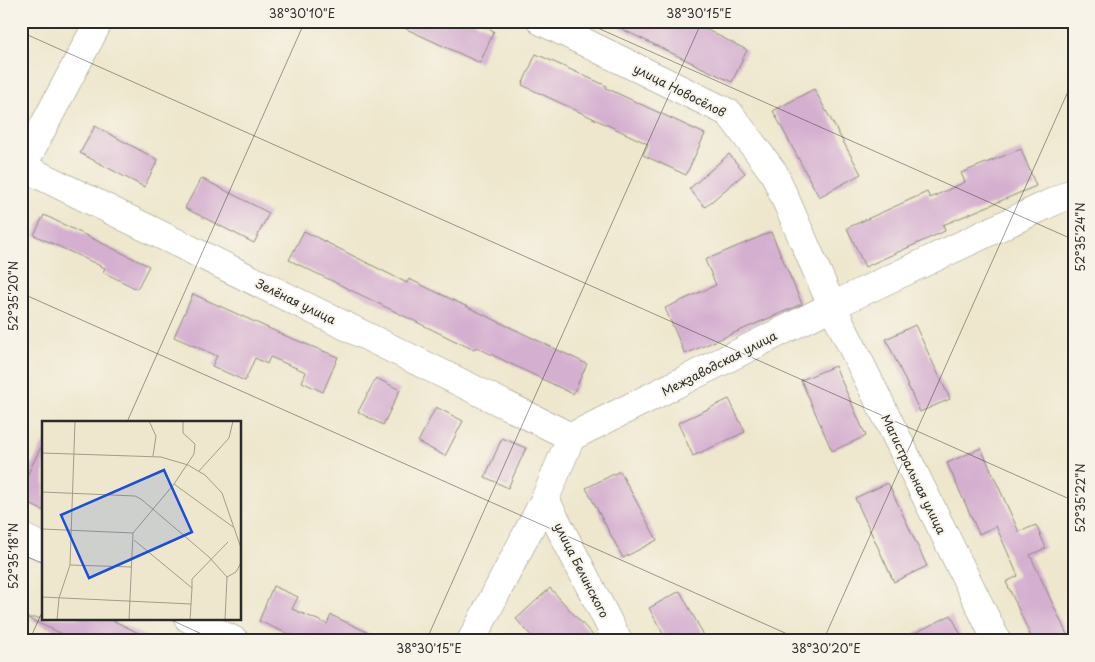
<svg xmlns="http://www.w3.org/2000/svg" width="1095" height="662" viewBox="0 0 1095 662" font-family="'Playpen Sans',sans-serif">
<rect width="100%" height="100%" fill="#f7f3e8"/>
<filter id="ink" filterUnits="userSpaceOnUse"><feTurbulence type="fractalNoise" baseFrequency=".02" numOctaves="2"/><feDisplacementMap in="SourceGraphic" scale="10" xChannelSelector="R" yChannelSelector="G"/><feConvolveMatrix kernelMatrix="1 2 1 2 8 2 1 2 1" color-interpolation-filters="sRGB"/></filter>
<filter id="wash" filterUnits="userSpaceOnUse"><feTurbulence type="fractalNoise" baseFrequency=".0096" numOctaves="4" result="noise"/><feDisplacementMap in="SourceGraphic" scale="20" xChannelSelector="R" yChannelSelector="G"/><feGaussianBlur stdDeviation="1.12" result="paint"/><feColorMatrix in="noise" values="0 0 0 0 0 0 0 0 0 0 0 0 0 0 0 0 0 1.4 0 .05"/><feComposite in="paint" operator="in"/></filter>
<g filter="url(#wash)">
<rect width="100%" height="100%" fill="#eee7cd"/>
<g id="blocks">
<g fill="#d5afd0">
<polygon points="389,21 472,21 494,31 480,63"/>
<polygon points="605,21 689,21 747,50 732,82"/>
<polygon points="536,54 607,86 606,88 705,134 686,175 643,155 648,144 522,85"/>
<polygon points="814,89 861,174 819,197 773,111"/>
<polygon points="95,126 158,160 144,187 80,153"/>
<polygon points="1021,149 1036,186 943,225 945,231 865,267 847,228 927,192 930,198 965,182 961,173"/>
<polygon points="729,154 745,173 705,207 689,189"/>
<polygon points="201,178 269,213 254,243 185,208"/>
<polygon points="44,215 149,266 137,289 103,272 105,268 34,235"/>
<polygon points="304,231 407,283 409,279 587,364 573,394 476,347 474,350 289,260"/>
<polygon points="771,232 802,304 685,354 665,308 716,285 705,260"/>
<polygon points="193,294 286,336 338,357 323,392 302,382 306,372 270,357 267,364 255,358 245,381 212,366 217,356 174,337"/>
<polygon points="915,325 950,399 920,412 886,339"/>
<polygon points="835,366 866,436 832,451 801,380"/>
<polygon points="376,378 400,390 383,425 358,412"/>
<polygon points="729,399 745,432 693,456 678,423"/>
<polygon points="436,407 463,421 445,456 418,442"/>
<polygon points="502,438 526,448 508,488 485,477"/>
<polygon points="44,441 44,511 21,500 21,488"/>
<polygon points="981,448 1019,532 1036,525 1046,548 1030,555 1070,641 1033,641 1006,582 1018,576 996,526 979,534 947,463"/>
<polygon points="620,471 657,540 623,558 586,488"/>
<polygon points="888,483 927,566 894,582 855,498"/>
<polygon points="273,586 298,597 292,609 327,624 331,615 386,641 304,641 259,621"/>
<polygon points="550,588 598,641 536,641 516,619"/>
<polygon points="680,591 707,641 667,641 649,608"/>
<polygon points="951,615 964,641 899,641"/>
<polygon points="27,618 108,618 155,641 64,641 67,636"/>
</g>
</g>
</g>
<g filter="url(#ink)">
<use href="#blocks" fill-opacity="0" stroke="#8c897c" stroke-width="1"/>
<g fill="none" stroke-linecap="round" stroke-linejoin="round">
<defs>
<g id="minor">
<polyline points="541,21 729,113 774,173 832,306 997,641"/>
<polyline points="21,166 571,437"/>
<polyline points="21,169 99,21"/>
<polyline points="545,499 618,641"/>
<polyline points="21,537 44,548"/>
<polyline points="188,618 235,641"/>
<polyline points="471,641 545,499 571,437 832,306 1074,192"/>
</g>
</defs>
<use href="#minor" stroke="#8c897c" stroke-width="29"/>
<use href="#minor" stroke="#fff" stroke-width="28"/>
</g>
</g>
<path fill="none" stroke="#2b2b2b" stroke-width="1" stroke-opacity="0.45" d="M582,21L1074,240M21,32L1074,501M21,293L803,641M127,422L305,21M21,554L44,564M167,618L217,641M29,641L44,608M426,641L702,21M823,641L1074,78"/>
<g text-anchor="middle" dominant-baseline="central" stroke-width="4" stroke-linejoin="round" paint-order="stroke">
<g font-size="12" fill="#2b2b2b" stroke="#f7f3e8">
<text transform="translate(680 90) rotate(27)">улица Новосёлов</text>
<text transform="translate(296 301) rotate(26)">Зелёная улица</text>
<text transform="translate(719 363) rotate(-27)">Межзаводская улица</text>
<text transform="translate(914 474) rotate(64)">Магистральная улица</text>
<text transform="translate(582 570) rotate(63)">улица Белинского</text>
</g>
</g>
<g transform="translate(42 421)">
<rect width="199" height="199" fill="#eee7cd"/>
<path fill="none" stroke="#a09c8c" stroke-width="1" d="M107,0L114,15L111,35M0,32L119,36L146,44L163,54L180,72L199,127M157,50L187,17L191,0M132,63L191,106M0,71L93,75L99,78L167,136L185,156L183,199M0,108L91,112M92,119L150,167L148,199M28,144L90,146M185,156L194,151L199,142M150,167V158L186,121M0,176L149,183M15,199L17,177L28,144L33,0M87,199L91,112L132,63L152,33L153,23L141,12V0"/>
<path fill="#1d4ed8" fill-opacity="0.15" stroke="#1d4ed8" stroke-width="2.5" d="M122,49L150,111L47,157L19,94Z"/>
<rect width="199" height="199" fill="none" stroke="#2b2b2b" stroke-width="2.5"/>
</g>
<rect width="1095" height="662" fill="none" stroke="#f7f3e8" stroke-width="55"/>
<rect x="28" y="28" width="1040" height="606" fill="none" stroke="#2b2b2b" stroke-width="2"/>
<g font-size="12" text-anchor="middle" fill="#2b2b2b">
<text x="302" y="18">38°30'10"E</text>
<text x="699" y="18">38°30'15"E</text>
<text transform="translate(1081 237) rotate(-90)" y="4">52°35'24"N</text>
<text transform="translate(14 296) rotate(-90)" y="4">52°35'20"N</text>
<text transform="translate(1081 498) rotate(-90)" y="4">52°35'22"N</text>
<text transform="translate(14 556) rotate(-90)" y="4">52°35'18"N</text>
<text x="429" y="653">38°30'15"E</text>
<text x="826" y="653">38°30'20"E</text>
</g>
</svg>
